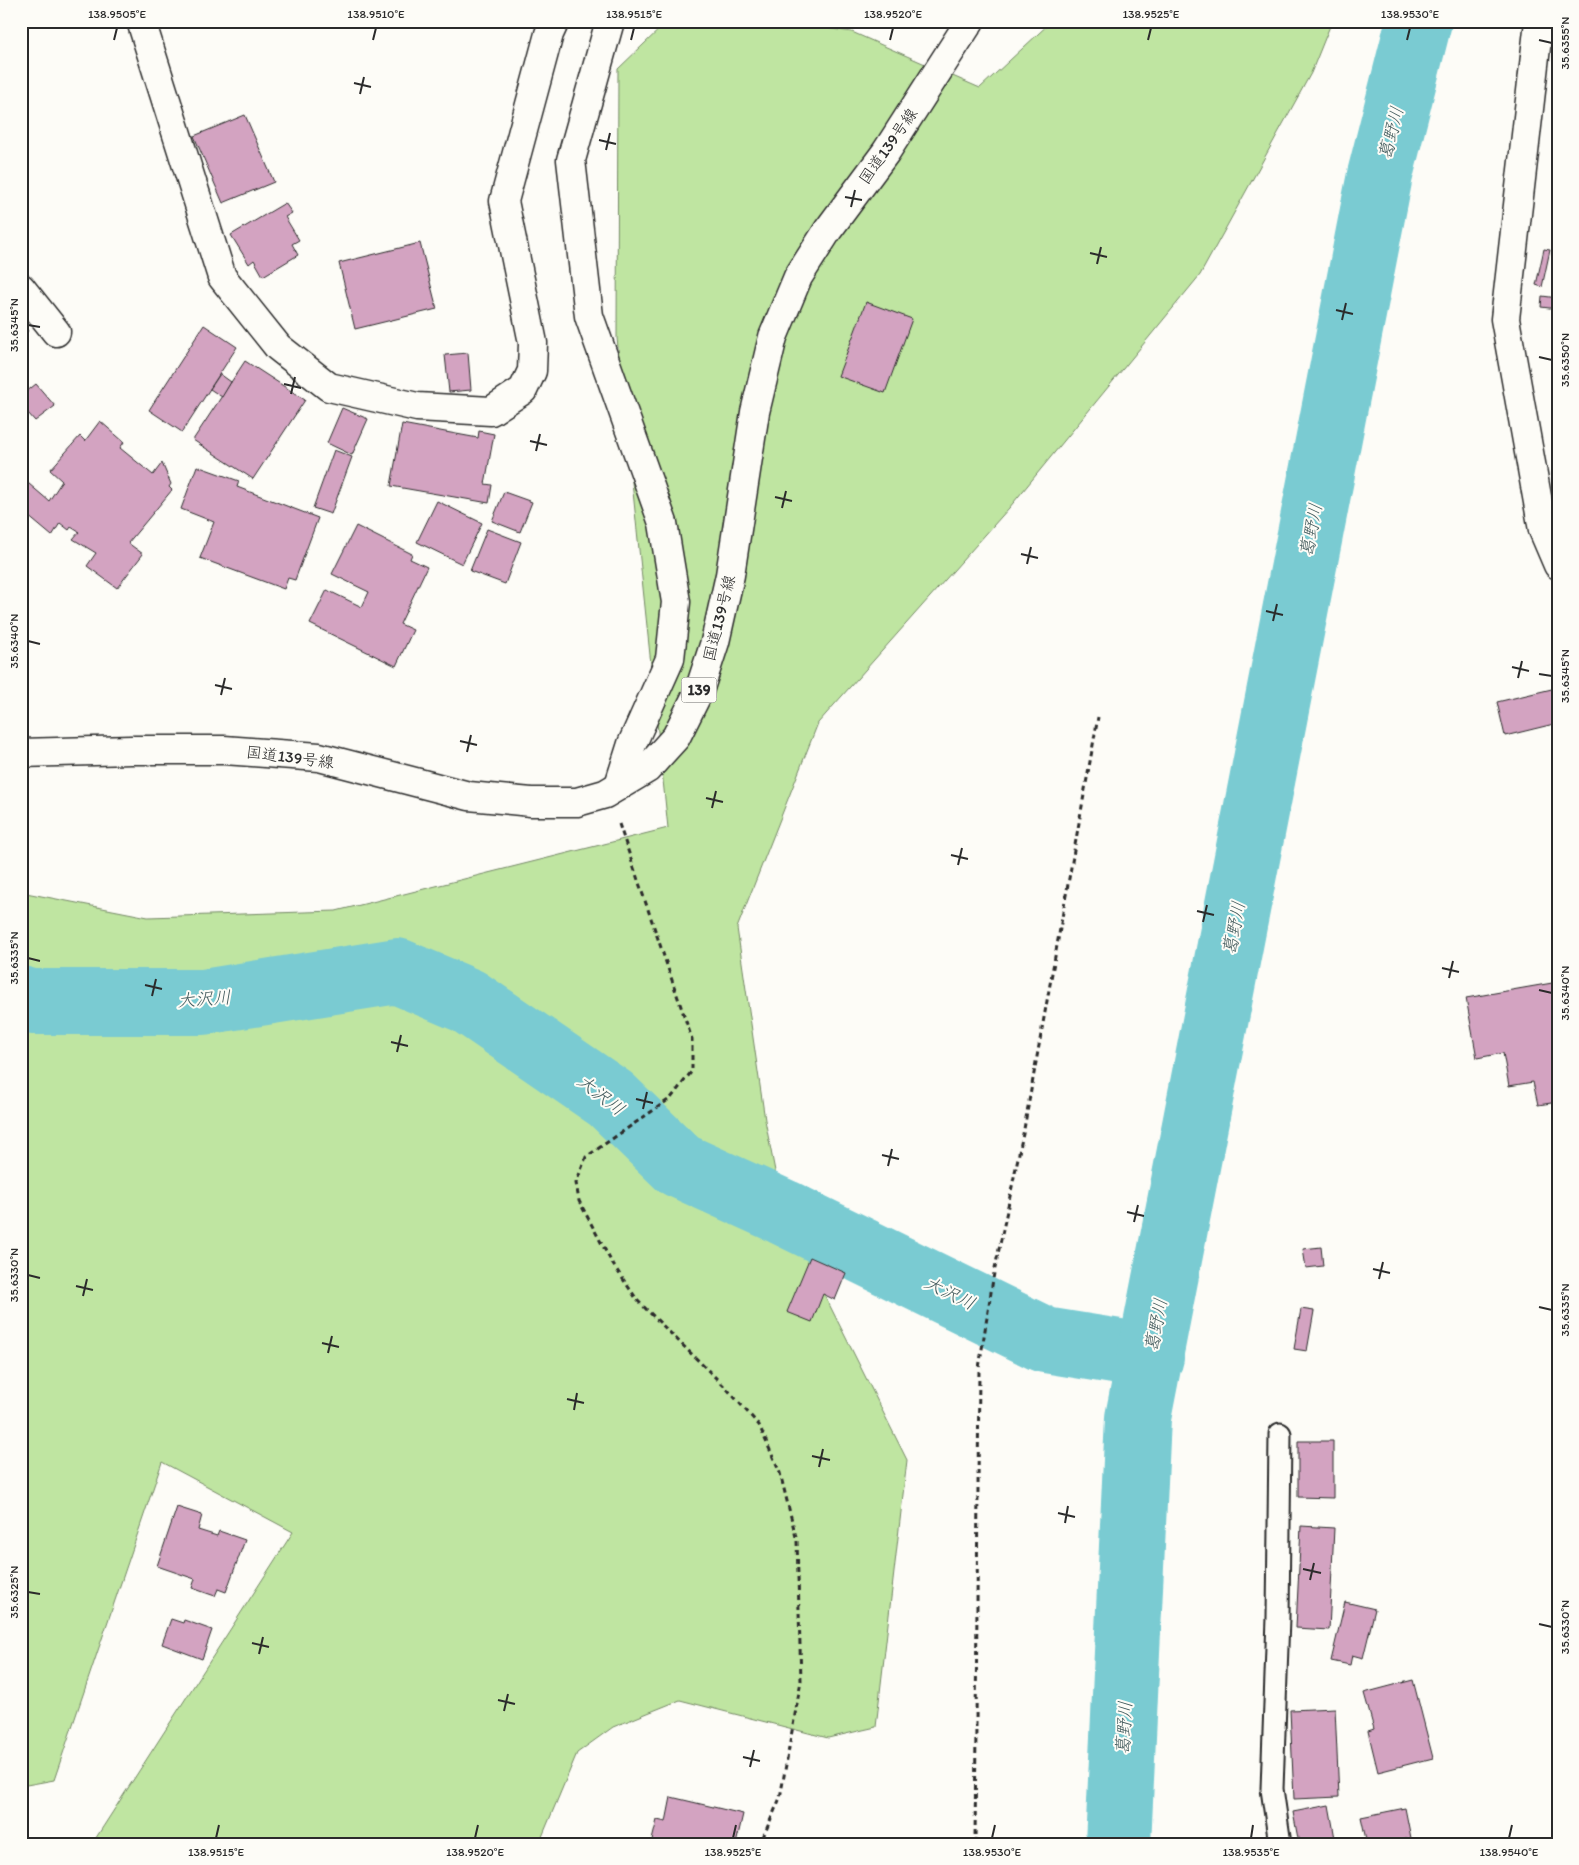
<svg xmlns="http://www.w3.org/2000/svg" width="1579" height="1865" viewBox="0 0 1579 1865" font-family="Itim,'Klee One',sans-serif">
<rect width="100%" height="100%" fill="#fdfcf7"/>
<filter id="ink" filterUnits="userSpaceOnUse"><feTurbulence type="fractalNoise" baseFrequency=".02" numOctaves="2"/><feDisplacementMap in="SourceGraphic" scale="10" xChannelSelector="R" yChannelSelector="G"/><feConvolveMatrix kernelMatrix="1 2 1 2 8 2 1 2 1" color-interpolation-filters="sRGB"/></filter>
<g filter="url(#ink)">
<polygon fill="#bfe5a1" stroke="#758866" points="668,21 779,21 852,32 980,88 1052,21 1332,21 1311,73 1200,275 1009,508 818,723 737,928 765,1120 783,1212 907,1460 876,1727 828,1738 680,1700 613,1727 577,1753 539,1844 92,1844 293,1532 162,1462 54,1780 21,1786 21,892 148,917 336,911 668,828 617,338 618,69"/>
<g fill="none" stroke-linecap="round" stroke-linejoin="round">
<g stroke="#7acbd2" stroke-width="66">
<polyline points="21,999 32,1002 203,1002 397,971 468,1001 611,1099 679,1165 783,1212 1045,1340 1151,1357"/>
<polyline points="1118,1844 1138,1418 1380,175 1419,21"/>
</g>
</g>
<g fill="#d3a3c1" stroke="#2b2b2b">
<polygon points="245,115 274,182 223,203 194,136"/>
<polygon points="285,203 292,213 285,217 299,240 292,244 298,255 263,276 254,260 249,264 231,235"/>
<polygon points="420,243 437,309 355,329 339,263"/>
<polygon points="1544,249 1550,250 1542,287 1536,285"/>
<polygon points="1542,296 1558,298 1558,309 1541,307"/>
<polygon points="866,302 912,319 885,393 838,376"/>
<polygon points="21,323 28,331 21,337"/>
<polygon points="204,325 237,347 182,432 149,410"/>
<polygon points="468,353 471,390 449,392 445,355"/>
<polygon points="245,361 305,400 253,479 193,440"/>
<polygon points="220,374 231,382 222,397 210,389"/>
<polygon points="36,384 55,406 35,421 21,405 21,396"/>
<polygon points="342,408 368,419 352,455 327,443"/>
<polygon points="100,421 124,442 120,448 153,475 162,463 171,484 169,487 172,490 128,543 143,554 117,588 87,566 96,553 73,539 79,532 71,527 69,530 60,523 52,536 21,510 22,478 49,501 62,481 50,470 80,436 85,441"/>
<polygon points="402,424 478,438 479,431 494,434 485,484 492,485 489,503 391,486"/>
<polygon points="334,450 352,457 331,514 313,508"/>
<polygon points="197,466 239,481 237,487 318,518 295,580 288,578 284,589 200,558 214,522 181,509"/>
<polygon points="504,492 532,502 520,532 492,521"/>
<polygon points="437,501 482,523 462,564 417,542"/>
<polygon points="356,526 412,554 410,559 427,567 400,624 413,630 396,666 310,624 327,590 362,607 369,592 332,574"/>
<polygon points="487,529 521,542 505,584 470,571"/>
<polygon points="1556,688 1558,723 1505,736 1497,702"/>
<polygon points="1558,982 1558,1102 1538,1105 1533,1082 1509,1086 1503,1053 1477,1058 1466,998"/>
<polygon points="1321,1247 1323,1266 1306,1268 1303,1249"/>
<polygon points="810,1257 846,1273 835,1300 823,1294 812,1322 787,1312"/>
<polygon points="1301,1309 1314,1311 1307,1351 1294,1349"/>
<polygon points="1298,1441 1333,1441 1333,1498 1298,1497"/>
<polygon points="177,1507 202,1515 198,1530 217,1536 219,1531 245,1540 226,1592 218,1589 215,1596 192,1588 195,1579 157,1566"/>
<polygon points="1301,1526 1334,1528 1329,1630 1296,1628"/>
<polygon points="1345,1602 1375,1609 1363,1658 1352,1655 1350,1665 1331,1661"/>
<polygon points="171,1619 183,1623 184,1620 212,1630 202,1659 162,1644"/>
<polygon points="1413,1680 1433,1758 1378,1772 1368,1731 1374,1729 1364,1693"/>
<polygon points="1335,1708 1339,1797 1294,1799 1290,1710"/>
<polygon points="671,1797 743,1814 736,1844 710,1844 699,1841 698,1844 651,1844 657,1820 666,1822"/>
<polygon points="1329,1805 1336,1844 1299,1844 1293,1812"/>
<polygon points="1405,1808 1411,1838 1383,1844 1367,1844 1361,1817"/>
</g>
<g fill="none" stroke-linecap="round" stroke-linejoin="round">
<defs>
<polyline id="lane" points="1280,1844 1272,1789 1278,1618 1280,1434"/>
<g id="street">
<polyline points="141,21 222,277 278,347 329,387 417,407 491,411 523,390 532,371 533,343 504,201 549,34 555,21"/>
<polyline points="610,21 571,160 589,316 663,523 676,602 670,659 632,744 619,785"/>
<polyline points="1539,21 1505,319 1543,530 1558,565"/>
<polyline points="21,288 56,332"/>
</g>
<polyline id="highway" points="21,753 131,750 224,750 319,757 469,796 531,802 577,802 605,794 647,769 676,737 699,691 715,642 730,575 755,412 773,337 798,277 828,230 886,152 970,21"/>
</defs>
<use href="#lane" stroke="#2b2b2b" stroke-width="25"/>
<use href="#street" stroke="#2b2b2b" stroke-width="31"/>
<use href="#highway" stroke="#2b2b2b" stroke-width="31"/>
<g stroke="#2b2b2b" stroke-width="3" stroke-dasharray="5 4" stroke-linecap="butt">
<polyline points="619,824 692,1039 692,1071 671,1098 586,1157 576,1183 579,1201 612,1263 638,1301 728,1390 759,1425 780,1473 797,1541 801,1681 780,1798 760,1844"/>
<polyline points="975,1844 979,1368 994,1273 1024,1129 1098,717"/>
</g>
<use href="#lane" stroke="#fdfcf7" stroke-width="21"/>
<use href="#street" stroke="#fdfcf7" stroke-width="28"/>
<use href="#highway" stroke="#fdfcf7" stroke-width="28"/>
</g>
</g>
<path fill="none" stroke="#2b2b2b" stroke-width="2" d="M114,40L117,28M373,40L376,28M631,40L634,28M890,40L893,28M1148,40L1151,28M1407,40L1410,28M1539,40L1552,43M354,83L371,87M360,94L364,77M599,140L616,144M606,150L610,133M845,197L862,200M851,207L855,190M1090,253L1107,257M1097,264L1101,247M1336,310L1353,314M1342,320L1346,303M28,325L40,327M1539,357L1552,360M284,384L301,388M291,394L295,377M530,441L547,445M536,451L540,434M775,497L792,501M782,508L786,491M1021,554L1038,558M1027,564L1031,547M1266,611L1283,615M1273,621L1277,604M28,641L40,644M1512,667L1529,671M1539,674L1552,676M1518,678L1522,661M215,685L232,689M221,695L225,678M460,741L477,745M467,752L471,735M706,798L723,802M712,808L716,791M951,855L968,859M958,865L962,848M1197,911L1214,915M1203,922L1207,905M28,958L40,961M1442,968L1459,972M1449,978L1453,961M145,985L162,989M1539,990L1552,993M152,996L156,979M391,1042L408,1046M397,1052L401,1035M636,1099L653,1103M643,1109L647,1092M882,1155L899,1159M888,1166L892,1149M1127,1212L1144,1216M1134,1222L1138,1205M1373,1269L1390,1273M28,1275L40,1278M1379,1279L1383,1262M76,1286L93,1290M83,1296L87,1279M1539,1307L1552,1310M322,1343L339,1347M328,1353L332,1336M567,1399L584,1403M574,1410L577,1393M812,1456L830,1460M819,1467L823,1449M1058,1513L1075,1517M1065,1523L1068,1506M1303,1569L1321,1573M1310,1580L1314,1563M28,1592L40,1594M1539,1624L1552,1627M252,1643L269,1647M259,1654L263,1637M498,1700L515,1704M504,1711L508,1694M743,1757L760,1761M750,1767L754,1750M216,1838L219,1825M475,1838L478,1825M733,1838L736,1825M992,1838L995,1825M1251,1838L1253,1825M1509,1838L1512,1825"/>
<g text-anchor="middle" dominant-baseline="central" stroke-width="4" stroke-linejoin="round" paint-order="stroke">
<rect fill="#fdfcf7" stroke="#6a6a68" stroke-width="1" x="681.5" y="677.5" width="35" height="25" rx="4"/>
<g font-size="15" font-weight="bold" fill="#2b2b2b">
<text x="699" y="690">139</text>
</g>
<g font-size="16" fill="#2b2b2b" stroke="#fdfcf7">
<text transform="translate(888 146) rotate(-55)">国道139号線</text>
<text transform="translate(719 618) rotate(-76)">国道139号線</text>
<text transform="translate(290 757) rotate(7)">国道139号線</text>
</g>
<g font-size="18" font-style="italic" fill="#435b5d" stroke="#fdfcf7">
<text transform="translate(1391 133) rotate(-76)">葛野川</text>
<text transform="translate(1311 530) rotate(-79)">葛野川</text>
<text transform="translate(1234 928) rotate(-79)">葛野川</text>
<text transform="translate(204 999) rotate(-4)">大沢川</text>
<text transform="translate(601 1095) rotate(38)">大沢川</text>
<text transform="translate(950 1293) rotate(26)">大沢川</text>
<text transform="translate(1156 1325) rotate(-79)">葛野川</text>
<text transform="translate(1124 1728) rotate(-87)">葛野川</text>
</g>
</g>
<rect width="1579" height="1865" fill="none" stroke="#fdfcf7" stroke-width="55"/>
<rect x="28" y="28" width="1524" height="1810" fill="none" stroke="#2b2b2b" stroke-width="2"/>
<g font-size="12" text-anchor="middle" fill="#2b2b2b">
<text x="117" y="18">138.9505°E</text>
<text x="376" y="18">138.9510°E</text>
<text x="634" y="18">138.9515°E</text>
<text x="893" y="18">138.9520°E</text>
<text x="1151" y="18">138.9525°E</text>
<text x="1410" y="18">138.9530°E</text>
<text transform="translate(1565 43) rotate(-90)" y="4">35.6355°N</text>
<text transform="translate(14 325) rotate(-90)" y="4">35.6345°N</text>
<text transform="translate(1565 360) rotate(-90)" y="4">35.6350°N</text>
<text transform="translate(14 641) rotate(-90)" y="4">35.6340°N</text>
<text transform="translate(1565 676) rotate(-90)" y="4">35.6345°N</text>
<text transform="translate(14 958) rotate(-90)" y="4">35.6335°N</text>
<text transform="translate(1565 993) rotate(-90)" y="4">35.6340°N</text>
<text transform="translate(14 1275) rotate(-90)" y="4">35.6330°N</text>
<text transform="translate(1565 1310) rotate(-90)" y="4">35.6335°N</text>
<text transform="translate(14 1592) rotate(-90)" y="4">35.6325°N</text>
<text transform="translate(1565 1627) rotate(-90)" y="4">35.6330°N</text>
<text x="216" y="1856">138.9515°E</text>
<text x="475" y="1856">138.9520°E</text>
<text x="733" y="1856">138.9525°E</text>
<text x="992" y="1856">138.9530°E</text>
<text x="1251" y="1856">138.9535°E</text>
<text x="1509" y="1856">138.9540°E</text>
</g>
</svg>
